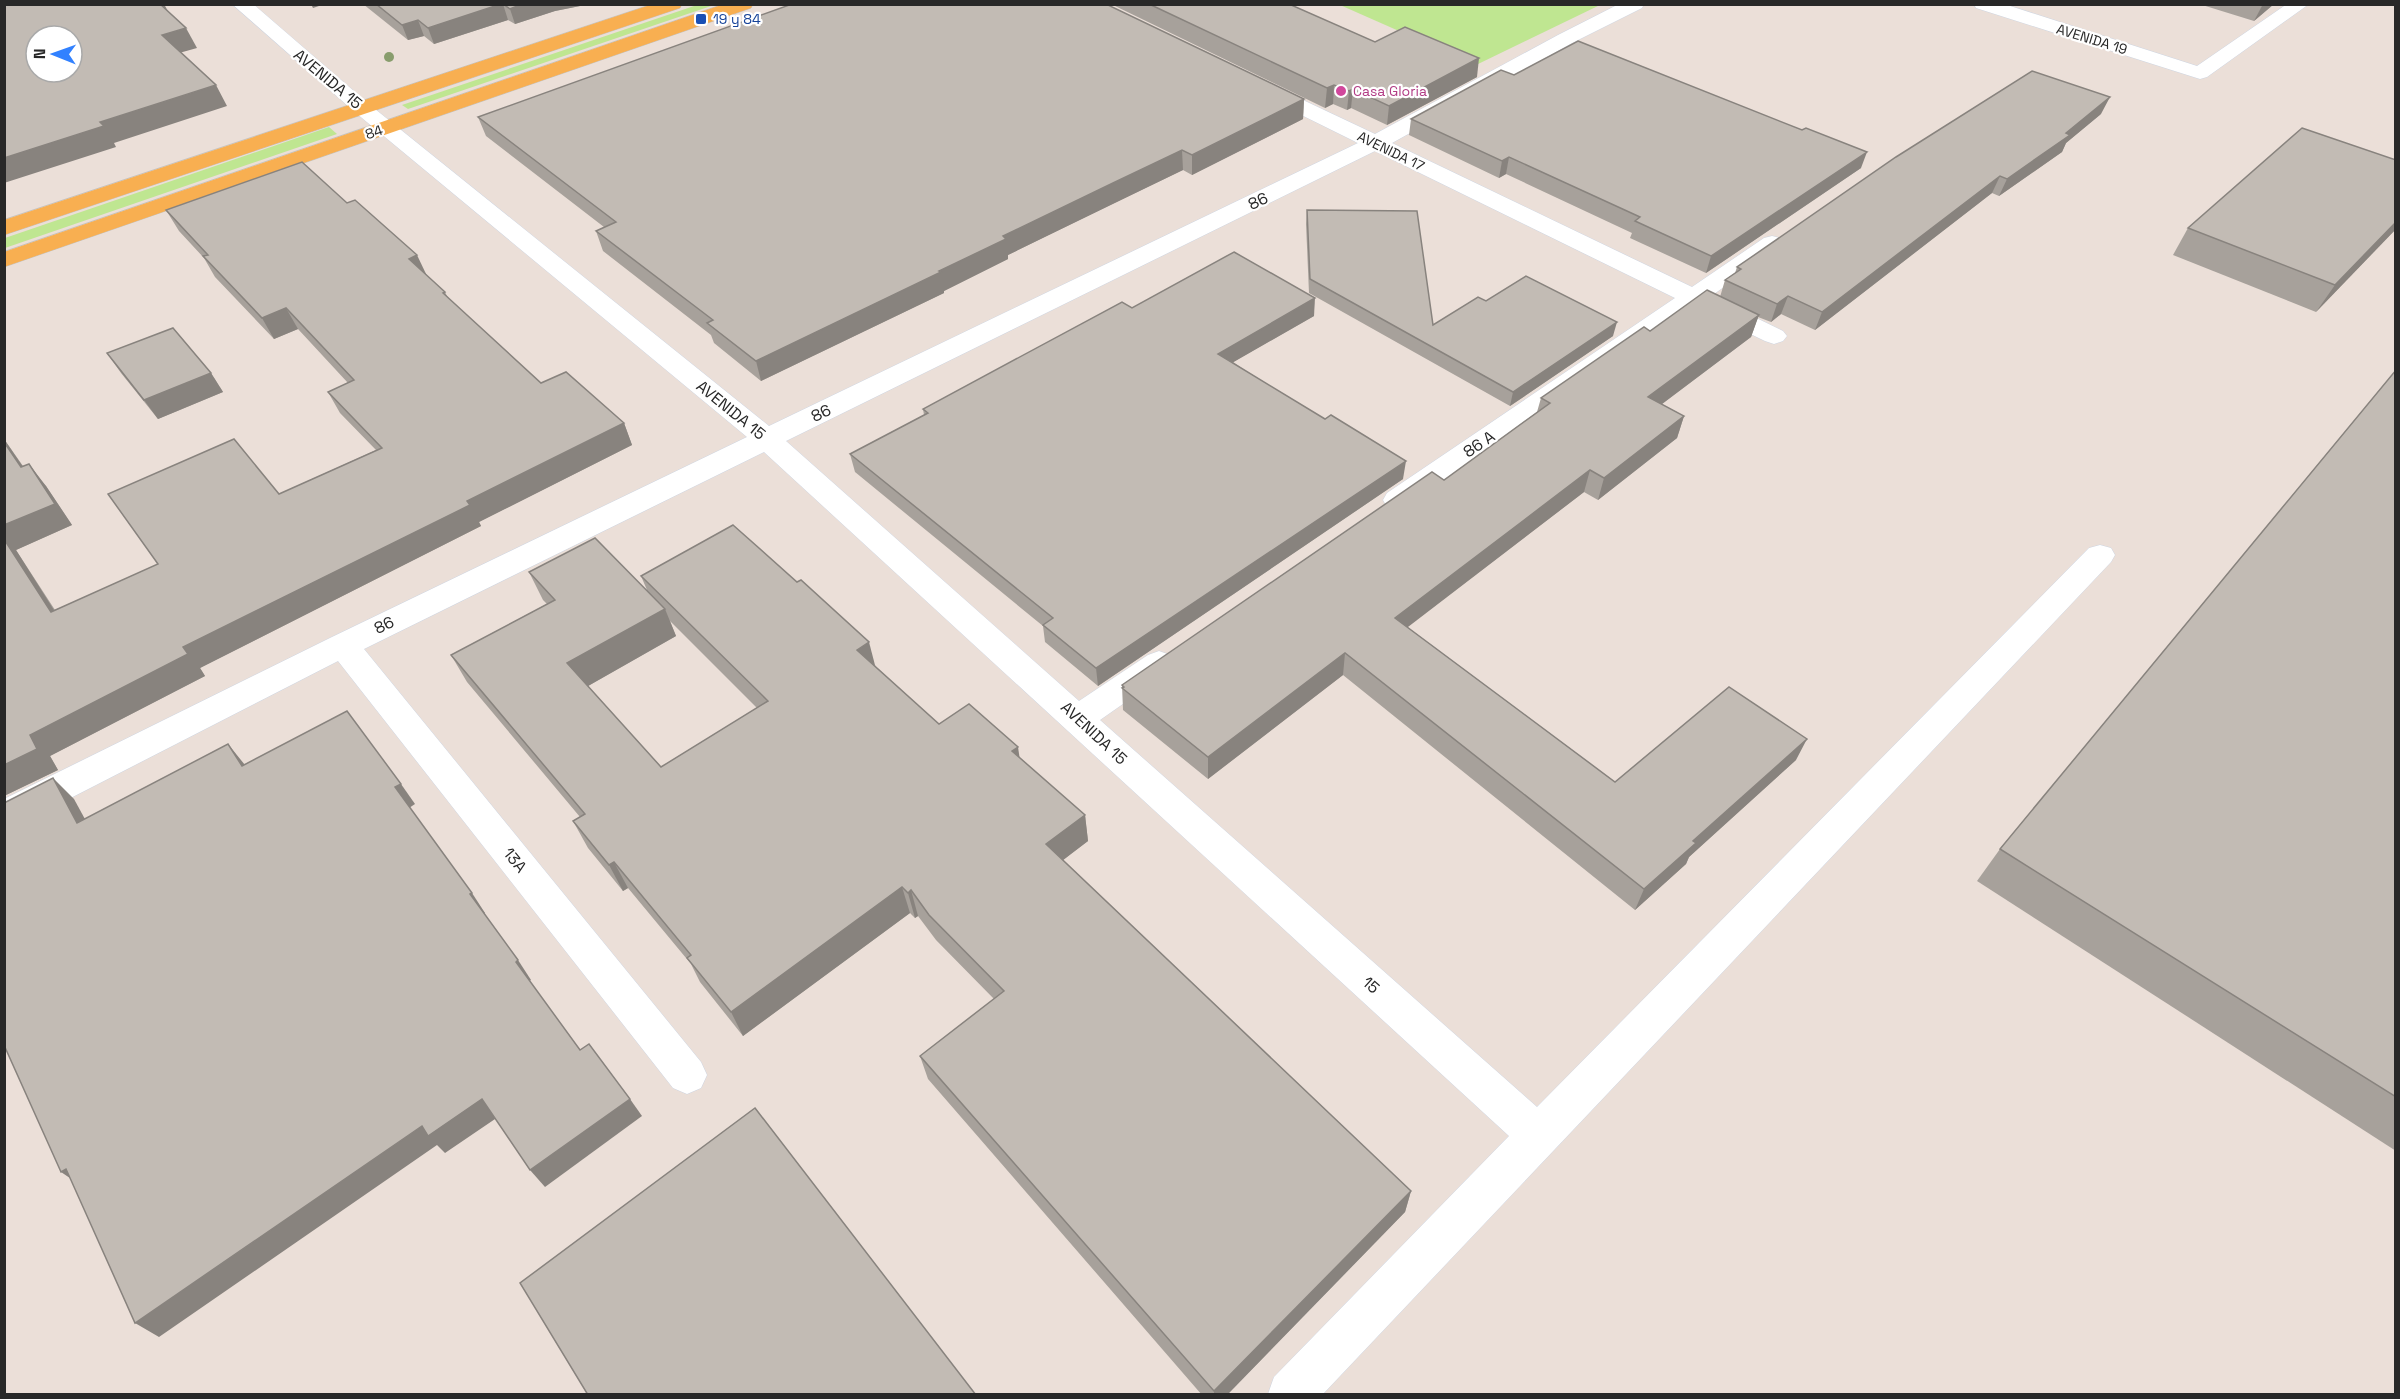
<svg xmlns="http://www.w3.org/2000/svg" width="2400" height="1399" viewBox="0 0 2400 1399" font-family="'Space Grotesk',sans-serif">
<rect width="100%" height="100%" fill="#ebdfd8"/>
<g fill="#bfe691">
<polygon points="697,5 714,5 408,109 402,105"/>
<polygon points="1340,5 1600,5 1476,65"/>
<polygon points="329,127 337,134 5,248 5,238"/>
</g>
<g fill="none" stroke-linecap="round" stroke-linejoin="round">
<defs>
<g id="minor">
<polygon points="232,4 253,4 370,105 769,426 1358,143 1255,92 1252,88 1255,84 1262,82 1269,84 1375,134 1558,35 1619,4 1644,4 1642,8 1572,43 1392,143 1692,287 1764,238 1772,236 1780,238 1784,243 1780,248 1711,296 1783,331 1787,336 1783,341 1774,344 1765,341 1695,307 1407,507 1397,510 1387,507 1383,500 1387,493 1675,298 1375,151 786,441 1079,701 1148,655 1159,651 1170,655 1175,663 1170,671 1100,720 1537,1107 2089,548 2100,545 2111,548 2115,555 2111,562 1323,1394 1268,1394 1274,1377 1509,1136 764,452 364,649 701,1062 707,1075 701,1088 687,1094 673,1088 338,661 16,826 4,830 4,799 332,637 747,437 356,113"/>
<polygon points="1974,4 2004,4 2197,66 2287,4 2309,4 2207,77 2200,79 1976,8"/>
</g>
<g id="major">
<polygon points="653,4 682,4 680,8 4,235 4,220"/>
<polygon points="724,4 753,4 751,8 4,267 4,252"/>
</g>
</defs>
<use href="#minor" stroke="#cdd5e2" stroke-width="1"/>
<use href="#major" stroke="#c3c3c3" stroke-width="1"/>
<use href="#minor" fill="#fff" fill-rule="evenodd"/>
<use href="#major" fill="#f8af51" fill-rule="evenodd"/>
</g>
<circle fill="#889d6d" cx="389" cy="57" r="5"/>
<g fill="#a7a19b" fill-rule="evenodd">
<polygon points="363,4 590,4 555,11 515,24 508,20 434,44 424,36 408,40"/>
<polygon points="1111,4 1289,4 1375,42 1477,77 1387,125 1351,108 1347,110 1333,104 1325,108"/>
<polygon points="2199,4 2274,4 2254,21"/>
<polygon points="1514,75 1861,168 1706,273 1630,238 1632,233 1506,174 1499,178 1409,135 1411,119"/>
<polygon points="1304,99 1303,119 1192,175 1183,170 1114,203 1008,255 1008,259 944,291 944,293 761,381 714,343 711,335 603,251 596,231 604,227 486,136 478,117"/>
<polygon points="2101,114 2066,143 2062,152 1999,196 1992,193 1815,330 1781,314 1771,322 1758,317 1751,337 1662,404 1684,416 1677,438 1598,500 1584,492 1407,627 1615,782 1796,760 1689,857 1686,864 1635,910 1343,675 1208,779 1123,710 1122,685 1444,480 1537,412 1541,398 1650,331 1720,297 1725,280 1735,273 1737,267"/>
<polygon points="2396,160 2396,229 2316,312 2173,255 2188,228"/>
<polygon points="166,210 426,275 445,292 448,298 541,383 624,423 632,445 479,522 481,526 200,668 205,676 50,756 58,770 4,796 4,439 23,466 46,486 72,525 16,550 55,610 158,564 279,494 376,450 340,413 328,392 348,383 298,329 274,339 215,277 204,258 179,231"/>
<polygon points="1307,210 1433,325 1486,301 1613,336 1510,406 1309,293 1306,224"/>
<polygon points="1132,308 1314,316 1233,362 1403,479 1098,686 1045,642 1043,626 855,472 850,454 924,415 923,409"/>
<polygon points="107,353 211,373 223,392 158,419 121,373"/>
<polygon points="2396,370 2396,1151 1977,881 2000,849"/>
<path d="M529,572L647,590L641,576L876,667L939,724L1019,757L1085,815L1088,841L1063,860L1411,1191L1405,1212L1227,1395H1202L928,1079L920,1056L994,999L936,940L918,916L915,918L910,913L743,1036L700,982L691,964L628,888L623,891L588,848L573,821L580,817L467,682L451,655L547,604L543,600ZM670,621L757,708L661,767L588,686L676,636Z"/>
</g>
<g fill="#88837e">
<polygon points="156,4 164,4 171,17"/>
<polygon points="311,4 325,4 313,8"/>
<polygon points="501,4 503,4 508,20 434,44 428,28"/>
<polygon points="522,4 590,4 555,11 515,24 510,9"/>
<polygon points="2263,4 2274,4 2254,21"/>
<polygon points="418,20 424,36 408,40 402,25"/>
<polygon points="186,28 197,48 172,55 162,35"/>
<polygon points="1479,58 1477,77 1387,125 1389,106"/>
<polygon points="216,85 227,106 114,143 116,147 4,183 4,158 100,122"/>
<polygon points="1334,85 1333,104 1325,108 1327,88"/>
<polygon points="1353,89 1351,108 1347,110 1349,91"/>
<polygon points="2110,97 2101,114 2066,143 2062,152 1999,196 2007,179"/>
<polygon points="1304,99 1303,119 1192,175 1192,155"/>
<polygon points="1182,150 1183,170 1008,255 1008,259 944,291 944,293 761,381 756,361 939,271 1003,236"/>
<polygon points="1867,152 1861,168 1706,273 1711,256"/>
<polygon points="1509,157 1506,174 1499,178 1502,161"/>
<polygon points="2000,176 1992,193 1815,330 1822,312"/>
<polygon points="2396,222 2396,229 2316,312 2335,285"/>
<polygon points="417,255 427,276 409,259"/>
<polygon points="1788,296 1781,314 1771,322 1777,304"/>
<polygon points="1315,298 1314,316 1218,371 1218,354"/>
<polygon points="286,308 298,329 274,339 262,318"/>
<polygon points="1759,315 1751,337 1642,419 1648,397"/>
<polygon points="1617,322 1613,336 1510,406 1513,392"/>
<polygon points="211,373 223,392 158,419 144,400"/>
<polygon points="1684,416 1677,438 1598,500 1604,478"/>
<polygon points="624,423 632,445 479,522 481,526 200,668 205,676 50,756 58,770 4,796 4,765 30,735 183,647 467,501"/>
<polygon points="4,439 38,489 21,467 4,442"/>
<polygon points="1406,461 1403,479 1098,686 1096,668"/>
<polygon points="29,464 46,486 72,525 16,550 69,634 51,612 4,539 4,525"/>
<polygon points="1590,470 1584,492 1391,640 1395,618"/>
<polygon points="665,609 676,636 581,690 567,663"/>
<polygon points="869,642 876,669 857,650"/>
<polygon points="1345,653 1343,675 1208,779 1208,757"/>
<polygon points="1807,739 1796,760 1689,857 1686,864 1635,910 1644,889 1693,841"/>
<polygon points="228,744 245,765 242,766"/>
<polygon points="1018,747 1022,774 1012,751"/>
<polygon points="53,778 74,799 98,843 77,823"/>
<polygon points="401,784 415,804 409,808 395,787"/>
<polygon points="1085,815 1088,841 1050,870 1046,844"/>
<polygon points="614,862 628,888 623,891 609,865"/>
<polygon points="902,887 910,913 743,1036 731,1012"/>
<polygon points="911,890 918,916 915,918 908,893"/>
<polygon points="472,893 485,913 483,914 470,894"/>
<polygon points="518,960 531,980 529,981 516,962"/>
<polygon points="482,1099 498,1117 445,1153 437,1145 159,1337 135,1323 422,1126"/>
<polygon points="630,1099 642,1116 545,1187 530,1170"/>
<polygon points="66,1169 86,1189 61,1172"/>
<polygon points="1411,1191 1405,1212 1227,1395 1214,1395 1214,1391"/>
</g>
<g fill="#c2bbb4" stroke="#88837e" stroke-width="1.5" fill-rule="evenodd">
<path d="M4,4H160L186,28L162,35L216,85L100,122L104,126L4,158ZM36,36H72V72H36Z"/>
<polygon points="376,4 501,4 428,28 418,20 402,25"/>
<polygon points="503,4 522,4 510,9"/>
<polygon points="792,4 1106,4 1304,99 1192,155 1182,150 1113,183 1003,236 1006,239 939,271 941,272 756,361 707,323 713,320 596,231 616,222 478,117"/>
<polygon points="1149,4 1289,4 1375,42 1405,27 1479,58 1389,106 1353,89 1349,91 1334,85 1327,88"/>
<polygon points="1578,41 1802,130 1806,128 1867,152 1711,256 1635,221 1640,217 1509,157 1502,161 1411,119 1501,70 1514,75"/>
<polygon points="2032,71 2110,97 2066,133 2070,135 2007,179 2000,176 1822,312 1788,296 1777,304 1725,280 1741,269 1737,267 1896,157"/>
<polygon points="2302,128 2396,160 2396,222 2335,285 2188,228"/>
<polygon points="302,162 347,203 355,200 417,255 409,259 445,292 443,293 541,383 566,372 624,423 467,501 470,505 183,647 188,654 30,735 37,749 4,765 4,539 51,612 158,564 108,494 234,439 279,494 382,448 328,392 354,380 286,308 262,318 203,256 208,255 166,210"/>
<polygon points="1307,210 1417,211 1433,325 1478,297 1486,301 1526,276 1617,322 1513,392 1310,279"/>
<polygon points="1234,252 1315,298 1218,354 1325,419 1331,415 1406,461 1096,668 1043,625 1053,618 850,454 928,413 923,409 1122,302 1132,308"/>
<polygon points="1707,290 1759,315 1648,397 1684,416 1604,478 1590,470 1395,618 1615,782 1729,687 1807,739 1693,841 1696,843 1644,889 1345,653 1208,757 1122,688 1124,687 1122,685 1432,472 1444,480 1550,403 1541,398 1644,327 1650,331"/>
<polygon points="173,328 211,373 144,400 107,353"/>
<polygon points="2396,370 2396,1097 2000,849"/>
<polygon points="4,442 21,467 29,464 55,504 4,525"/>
<polygon points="733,525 797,582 801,580 869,642 857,650 939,724 969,704 1018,747 1012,751 1085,815 1046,844 1411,1191 1214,1391 920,1056 1004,991 929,915 911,890 908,893 902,887 731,1012 687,958 691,955 614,862 609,865 573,821 585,814 451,655 555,600 529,572 595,538 665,609 567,663 661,767 768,701 641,576"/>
<polygon points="347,711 401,784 395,787 472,893 470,894 518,960 516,962 580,1050 589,1044 630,1099 530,1170 482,1099 428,1136 422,1126 135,1323 66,1169 61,1172 4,1045 4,803 53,778 77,823 228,744 242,766"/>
<polygon points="755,1108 976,1395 588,1395 520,1283"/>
</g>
<rect fill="#1a4fb4" stroke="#fff" stroke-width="2" x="695" y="13" width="12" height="12" rx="3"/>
<circle fill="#d1479c" stroke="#fff" stroke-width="2" cx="1341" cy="91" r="6"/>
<g text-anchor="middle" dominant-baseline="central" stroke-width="4.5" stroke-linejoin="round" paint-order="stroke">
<g font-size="14" fill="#164399" stroke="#fff" text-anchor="start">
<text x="713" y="19">19 y 84</text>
</g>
<g font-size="14" fill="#282828" stroke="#fff">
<text transform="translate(2092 39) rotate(17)">AVENIDA 19</text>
<text transform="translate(374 132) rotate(-19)">84</text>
<text transform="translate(1391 151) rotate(26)">AVENIDA 17</text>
</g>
<g font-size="14" fill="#b23c85" stroke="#fff" text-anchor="start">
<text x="1353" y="91">Casa Gloria</text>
</g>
<g font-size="16" fill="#282828" stroke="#fff">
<text transform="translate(328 79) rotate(40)">AVENIDA 15</text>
<text transform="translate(1258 201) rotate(-26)">86</text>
<text transform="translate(731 410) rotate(39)">AVENIDA 15</text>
<text transform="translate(821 413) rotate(-26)">86</text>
<text transform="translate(1479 444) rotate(-34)">86 A</text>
<text transform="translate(384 625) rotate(-26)">86</text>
<text transform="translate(1094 733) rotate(43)">AVENIDA 15</text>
<text transform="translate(515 860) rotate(51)">13A</text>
<text transform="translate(1371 985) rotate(42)">15</text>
</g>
</g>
<rect width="2400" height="1399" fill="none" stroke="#282828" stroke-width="12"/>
<g transform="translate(54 54) rotate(271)"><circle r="28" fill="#ffffff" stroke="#a9a9a9" stroke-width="1.5"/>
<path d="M0-4.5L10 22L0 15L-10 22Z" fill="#3181ff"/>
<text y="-9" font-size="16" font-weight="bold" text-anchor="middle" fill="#282828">N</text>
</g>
</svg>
